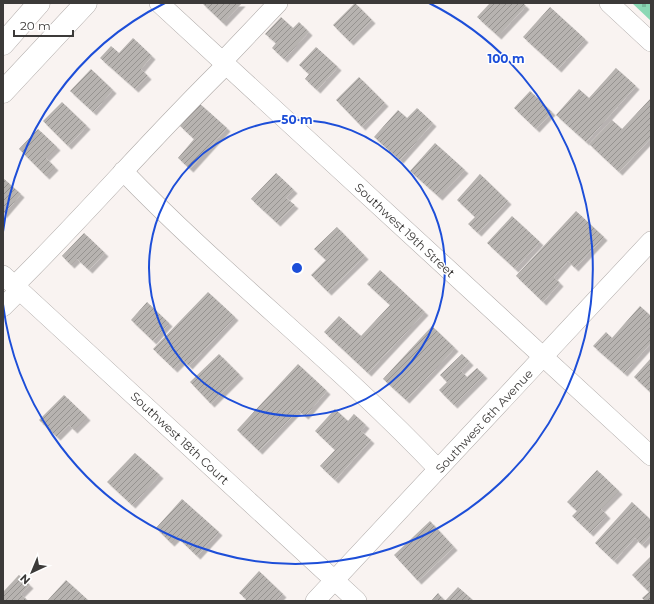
<svg xmlns="http://www.w3.org/2000/svg" width="654" height="604" viewBox="0 0 654 604" font-family="Montserrat,sans-serif">
<defs>
<pattern id="cemetery-stones" width="16" height="16" patternUnits="userSpaceOnUse"><rect width="16" height="16" fill="#8ad8b4"/><path d="M2 7V4a2 2 0 0 1 4 0v3zM10 15v-3a2 2 0 0 1 4 0v3z" fill="#78ba9c"/></pattern>
<pattern id="building-hatch" width="6" height="6" patternUnits="userSpaceOnUse"><rect width="6" height="6" fill="#b7b3b0"/><path d="M-1 1l2-2M0 6l6-6M5 7l2-2" fill="none" stroke="#969390"/></pattern>
<filter id="shadow"><feDropShadow dx="3.5" dy="3.5" stdDeviation="0" flood-color="#0004"/></filter>
</defs>
<rect width="100%" height="100%" fill="#f9f3f1"/>
<polygon fill="url(#cemetery-stones)" points="632,3 651,3 651,21"/>
<g fill="url(#building-hatch)" filter="url(#shadow)">
<polygon points="202,3 242,3 223,23"/>
<polygon points="355,3 372,20 350,42 333,25"/>
<polygon points="490,3 523,3 526,6 498,36 477,17"/>
<polygon points="550,7 585,39 558,69 523,37"/>
<polygon points="281,17 293,28 299,22 309,32 284,59 272,48 276,43 265,34"/>
<polygon points="133,38 152,56 141,69 148,76 135,89 100,58 111,46 119,53"/>
<polygon points="316,47 338,67 317,90 305,79 309,74 299,65"/>
<polygon points="616,68 636,86 586,142 556,115 579,89 589,98"/>
<polygon points="91,69 113,90 93,112 70,91"/>
<polygon points="359,77 385,103 362,127 336,100"/>
<polygon points="530,91 552,112 536,129 514,108"/>
<polygon points="650,99 651,138 619,172 589,144 612,120 622,129"/>
<polygon points="62,102 87,126 68,146 43,121"/>
<polygon points="199,103 227,128 190,169 178,158 194,139 180,126"/>
<polygon points="417,108 433,123 400,160 374,137 398,110 407,118"/>
<polygon points="38,129 57,147 46,158 55,167 46,176 19,149"/>
<polygon points="435,143 465,170 439,197 410,171"/>
<polygon points="276,173 294,190 286,198 295,205 277,223 251,199"/>
<polygon points="480,174 508,201 478,233 468,224 475,217 457,200"/>
<polygon points="3,178 21,194 3,215"/>
<polygon points="576,211 604,237 575,268 568,261 554,277 560,283 543,302 516,276"/>
<polygon points="512,216 540,242 515,269 487,243"/>
<polygon points="337,227 365,256 328,292 311,275 326,260 314,249"/>
<polygon points="84,233 105,253 89,270 77,259 71,265 62,256"/>
<polygon points="380,270 425,312 368,373 324,332 339,316 361,336 390,305 367,284"/>
<polygon points="208,292 235,317 189,366 183,360 174,369 153,349"/>
<polygon points="147,302 169,323 153,341 131,320"/>
<polygon points="640,306 651,316 651,343 624,373 593,346 606,332 612,338"/>
<polygon points="432,326 455,348 406,400 383,379"/>
<polygon points="219,354 240,375 211,404 190,382"/>
<polygon points="462,354 470,362 461,371 467,377 477,368 484,375 454,405 439,390 447,382 440,375"/>
<polygon points="651,358 651,393 634,377"/>
<polygon points="298,364 327,391 305,416 298,410 259,451 237,430"/>
<polygon points="64,395 87,417 74,430 69,425 57,437 39,420"/>
<polygon points="335,409 348,421 354,414 366,425 361,431 371,440 335,480 320,466 335,450 315,431"/>
<polygon points="135,453 160,475 132,505 107,482"/>
<polygon points="597,470 619,491 601,509 607,515 590,533 572,516 577,511 567,502"/>
<polygon points="182,499 219,532 197,556 177,537 171,543 156,528"/>
<polygon points="632,502 651,520 651,535 642,545 635,538 614,561 595,543"/>
<polygon points="430,521 454,547 418,581 394,555"/>
<polygon points="651,556 651,601 645,601 642,598 649,592 632,575"/>
<polygon points="259,571 283,594 276,601 245,601 246,599 239,593"/>
<polygon points="19,575 30,585 21,594 28,601 3,601 3,592"/>
<polygon points="66,580 89,601 47,601"/>
<polygon points="458,587 474,601 431,601 438,593 445,601"/>
</g>
<g fill="none" stroke-linecap="round" stroke-linejoin="round">
<defs>
<g id="minor">
<polyline points="159,3 651,456"/>
<polyline points="609,3 651,42"/>
<polyline points="222,62 278,3"/>
<path d="M123,171C223,275 339,364 438,469"/>
<polyline points="3,275 357,601"/>
<path d="M15,285C87,214 153,136 226,65"/>
<polyline points="3,307 20,290"/>
<polyline points="315,601 651,241"/>
</g>
<g id="major">
<polyline points="3,44 39,3"/>
<polyline points="3,92 86,3"/>
</g>
</defs>
<use href="#minor" stroke="#afaaa8" stroke-width="20"/>
<use href="#major" stroke="#afaaa8" stroke-width="23"/>
<use href="#minor" stroke="#fff" stroke-width="19"/>
<use href="#major" stroke="#fff" stroke-width="22"/>
</g>
<g fill="none" stroke="#1d4ed8" stroke-width="2">
<circle cx="297" cy="268" r="148"/>
<path d="M3 232A296 296 0 0 1 165 3M429 3A296 296 0 1 1 3 304"/>
</g>
<g text-anchor="middle" dominant-baseline="central" stroke-width="3" stroke-linejoin="round" paint-order="stroke">
<g font-size="12" fill="#3c3a39" stroke="#fff">
<text transform="translate(405 230) rotate(43)">Southwest 19th Street</text>
<text transform="translate(484 421) rotate(-47)">Southwest 6th Avenue</text>
<text transform="translate(180 438) rotate(43)">Southwest 18th Court</text>
</g>
</g>
<circle cx="297" cy="268" r="6" fill="#1d4ed8" stroke="#fff" stroke-width="2"/>
<g font-size="12" text-anchor="middle" font-weight="bold" fill="#1d4ed8" stroke="#fff" stroke-width="3" stroke-linejoin="round" paint-order="stroke">
<text x="506" y="63">100 m</text>
<text x="297" y="124">50 m</text>
</g>
<rect width="654" height="604" fill="none" stroke="#3c3a39" stroke-width="8"/>
<g transform="translate(32 572) rotate(224)" stroke="#ffffff" stroke-width="3" paint-order="stroke">
<path d="M0-3L7 15L0 10L-7 15Z" fill="#3c3a39"/>
<text y="-6" font-size="11" font-weight="bold" text-anchor="middle" fill="#3c3a39">N</text>
</g>
<path d="M14 30v6h59v-6" fill="none" stroke="#3c3a39" stroke-width="2"/>
<text x="20" y="30" font-size="12" fill="#3c3a39" stroke="#ffffff" stroke-width="3" paint-order="stroke">20 m</text>
</svg>
